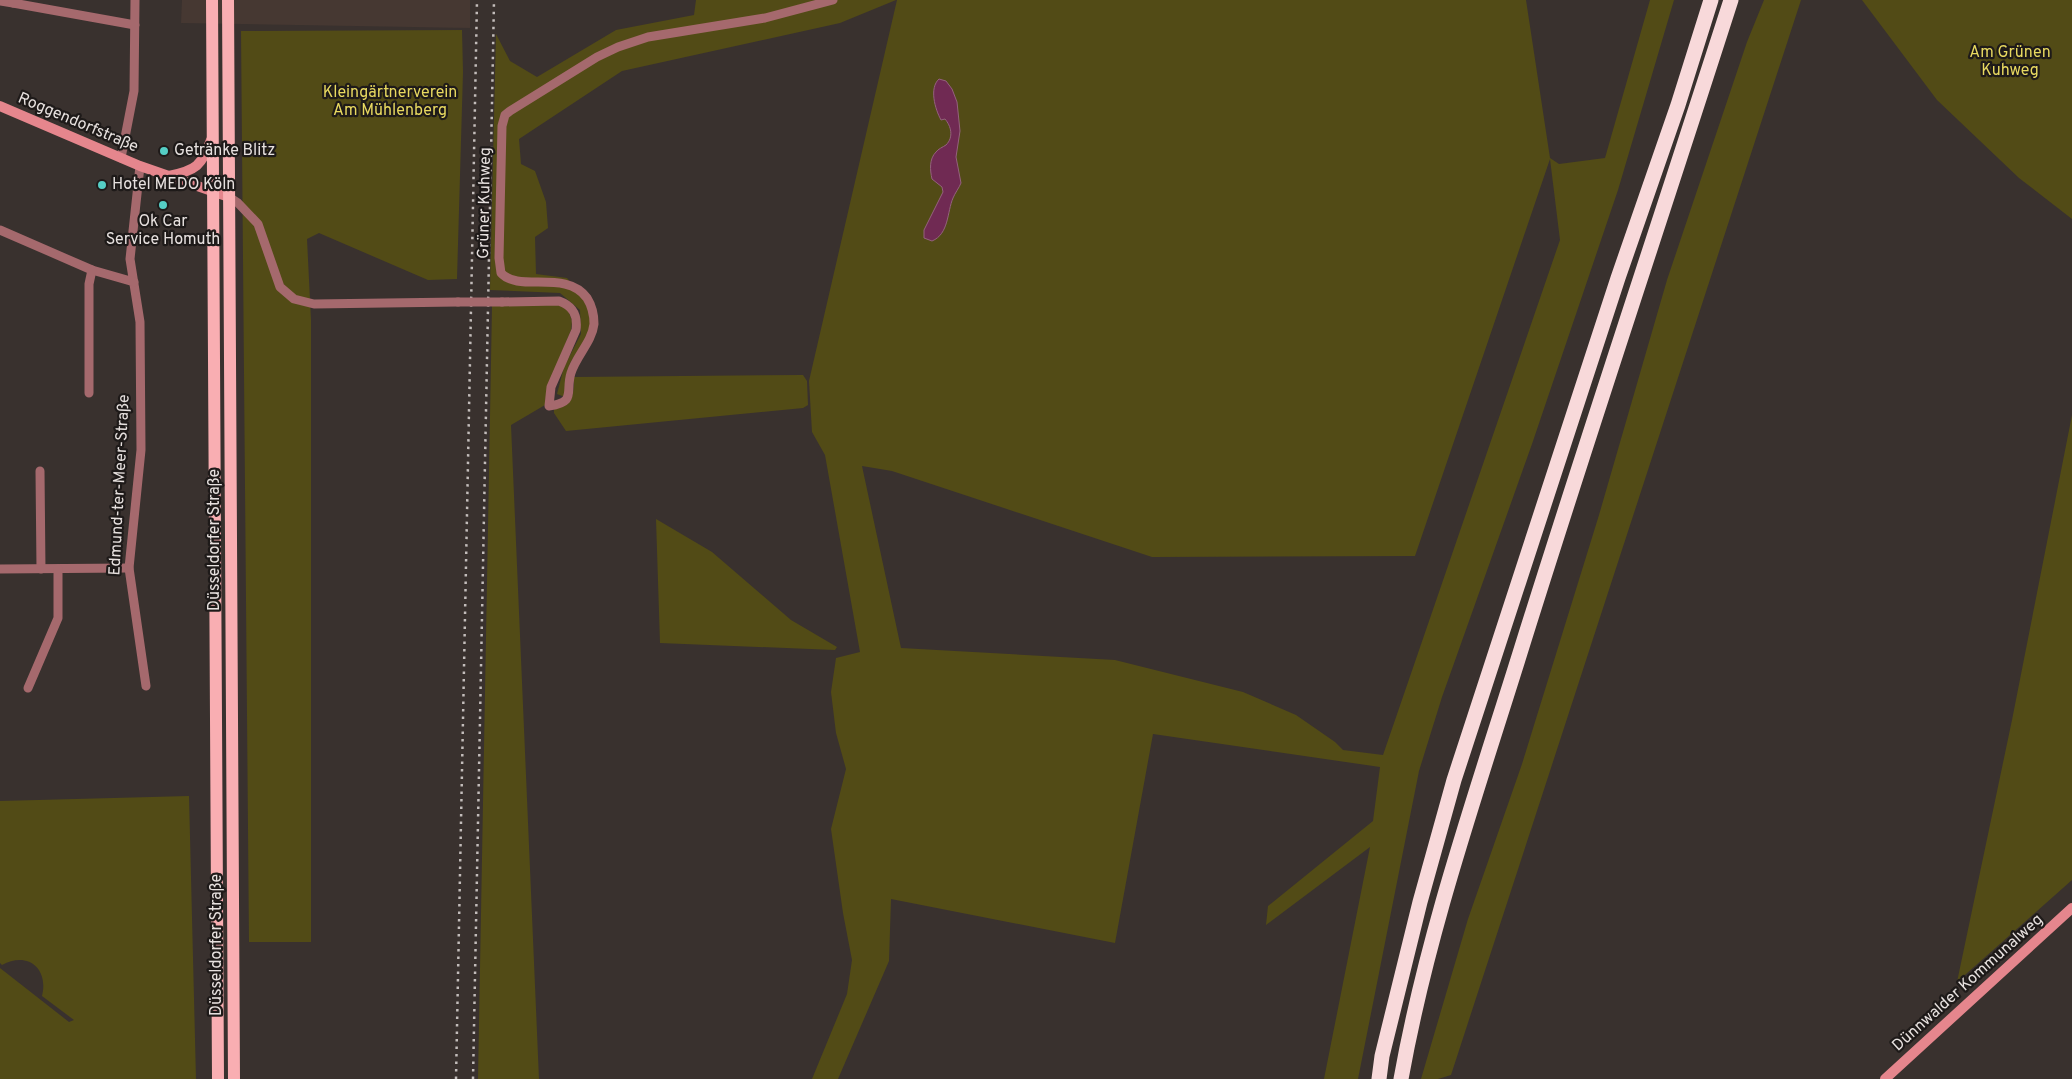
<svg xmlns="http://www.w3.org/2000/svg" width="2072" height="1079" viewBox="0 0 2072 1079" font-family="Overpass,sans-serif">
<rect width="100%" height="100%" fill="#39312e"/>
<polygon fill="#463832" points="182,0 470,0 470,28 181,23"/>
<g fill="#524b16" fill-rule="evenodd">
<path d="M696,0H896L840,23L622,71L519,139L521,164L535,171L546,202L548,228L535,237L536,274L567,278C581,295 598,314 587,336C582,347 573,356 569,366C565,376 566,387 565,397L557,394L564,367L581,334L580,310L560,293L490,290L496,34L510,61L537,77L616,30L694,15Z"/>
<path d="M897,0H1526L1550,158L1559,164L1605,158L1650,0H1674L1618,190L1532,444L1442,697L1419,771L1358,1079H1324L1370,847L1266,925L1268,906L1373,821L1380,767L1153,734L1115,943L891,899L889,961L838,1079H812L847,994L852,960L843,913L831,829L846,769L836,733L831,692L836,658L860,652L825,455L812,432L809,381ZM1550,159L1560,240L1383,755L1343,750L1335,742L1296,715L1243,692L1115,660L901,648L862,466L892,471L1152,557L1415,556Z"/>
<polygon points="1764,0 1801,0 1451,1075 1438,1079 1421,1079 1468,919 1522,764 1599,515 1667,280 1747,42"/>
<polygon points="1862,0 2072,0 2072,219 2019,178 1937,100"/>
<polygon points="462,30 463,72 457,279 428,280 319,233 307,239 311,320 311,942 249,942 241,31"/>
<polygon points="557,304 567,307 572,321 571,330 547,389 545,405 511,425 539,1079 478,1079 492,306"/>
<path d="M803,375L807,381L808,405L803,408L566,431L554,413V409C573,403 574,396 574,377Z"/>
<polygon points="2072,415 2072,880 1957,982 2012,720"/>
<polygon points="656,519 712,552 791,620 837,647 835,650 660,643"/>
<path d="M189,796L196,1079H0V968L69,1022L74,1020L42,996C49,968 27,951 2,965L0,963V801Z"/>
</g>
<path fill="#702a53" stroke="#94617d" d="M939,79L946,81L952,89L957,102L960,131L956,157L961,183C959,188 955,193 953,198C947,212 949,234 932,241L924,238V230L943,192L942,187L932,179C930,170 929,159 936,152C938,149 943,147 946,145C954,137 951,126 945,119L941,120C935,109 929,88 939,79Z"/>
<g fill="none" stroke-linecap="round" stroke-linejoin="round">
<g stroke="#a5696d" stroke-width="9">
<polyline points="0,1 13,3 14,0"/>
<polyline points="13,3 135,25"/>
<polyline points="121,158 134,91 135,0"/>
<polyline points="140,166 130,259 140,322 141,450 129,568 146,686"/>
<polyline points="229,197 238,203 258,224 280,287 294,299 314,304 458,302"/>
<polyline points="0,230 92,270 134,282"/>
<path d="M502,302L559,301C573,306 578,315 576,330L551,387L549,406C577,402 565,392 571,373C576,356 592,342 594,324C594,315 592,306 587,298C566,269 519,293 501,273L499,258L502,126L505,115L510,111L597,57L618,47L648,37L765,18L833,0"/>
<polyline points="89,393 89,284 92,270"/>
<polyline points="40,471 41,569"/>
<polyline points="0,569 129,568"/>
<polyline points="28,688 58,618 58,569"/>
</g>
<g stroke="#e5868d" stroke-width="10">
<polyline points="0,106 140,166 229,197"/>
<path d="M169,176C197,170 201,166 211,140"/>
<polyline points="1885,1079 2072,908"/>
</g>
<g stroke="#f9aeb2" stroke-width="12">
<polyline points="212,0 218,1079"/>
<polyline points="228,0 234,1079"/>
</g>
<g stroke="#f8d9da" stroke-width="15">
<polyline points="1379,1079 1382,1056 1420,902 1454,780 1618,278 1678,105 1711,0"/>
<path d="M1401,1079C1427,934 1476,794 1520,653C1588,435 1661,218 1731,0"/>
</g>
<g stroke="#c3bdbb" stroke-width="2.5" stroke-dasharray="2.5 5" stroke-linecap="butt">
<polyline points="456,1079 477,0"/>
<polyline points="473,1079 494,0"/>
</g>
<polyline stroke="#a5696d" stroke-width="9" points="458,302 502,302"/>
</g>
<g fill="#55cec5" stroke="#1e1a19" stroke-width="2">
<circle cx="164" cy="151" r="5"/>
<circle cx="102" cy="185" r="5"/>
<circle cx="163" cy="205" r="5"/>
</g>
<g text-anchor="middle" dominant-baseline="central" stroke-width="4.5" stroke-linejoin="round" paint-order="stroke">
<g font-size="16" fill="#e8d960" stroke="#1e1a19">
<text x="2010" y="53">Am Grünen<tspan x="2010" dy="18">Kuhweg</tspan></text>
<text x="390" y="93">Kleingärtnerverein<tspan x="390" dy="18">Am Mühlenberg</tspan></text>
</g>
<g font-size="16" fill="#e7e1df" stroke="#1e1a19">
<text transform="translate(78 123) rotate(23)">Roggendorfstraße</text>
<text transform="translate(485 203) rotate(-89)">Grüner Kuhweg</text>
<text transform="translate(120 485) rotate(-87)">Edmund-ter-Meer-Straße</text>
<text transform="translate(215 540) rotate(-90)">Düsseldorfer Straße</text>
<text transform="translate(217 945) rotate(-90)">Düsseldorfer Straße</text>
<text transform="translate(1968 983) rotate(-42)">Dünnwalder Kommunalweg</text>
</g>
<g font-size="16" fill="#e7e1df" stroke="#1e1a19" text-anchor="start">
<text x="174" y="151">Getränke Blitz</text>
<text x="112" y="185">Hotel MEDO Köln</text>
<text x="163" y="222" text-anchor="middle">Ok Car<tspan x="163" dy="18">Service Homuth</tspan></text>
</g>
</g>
</svg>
